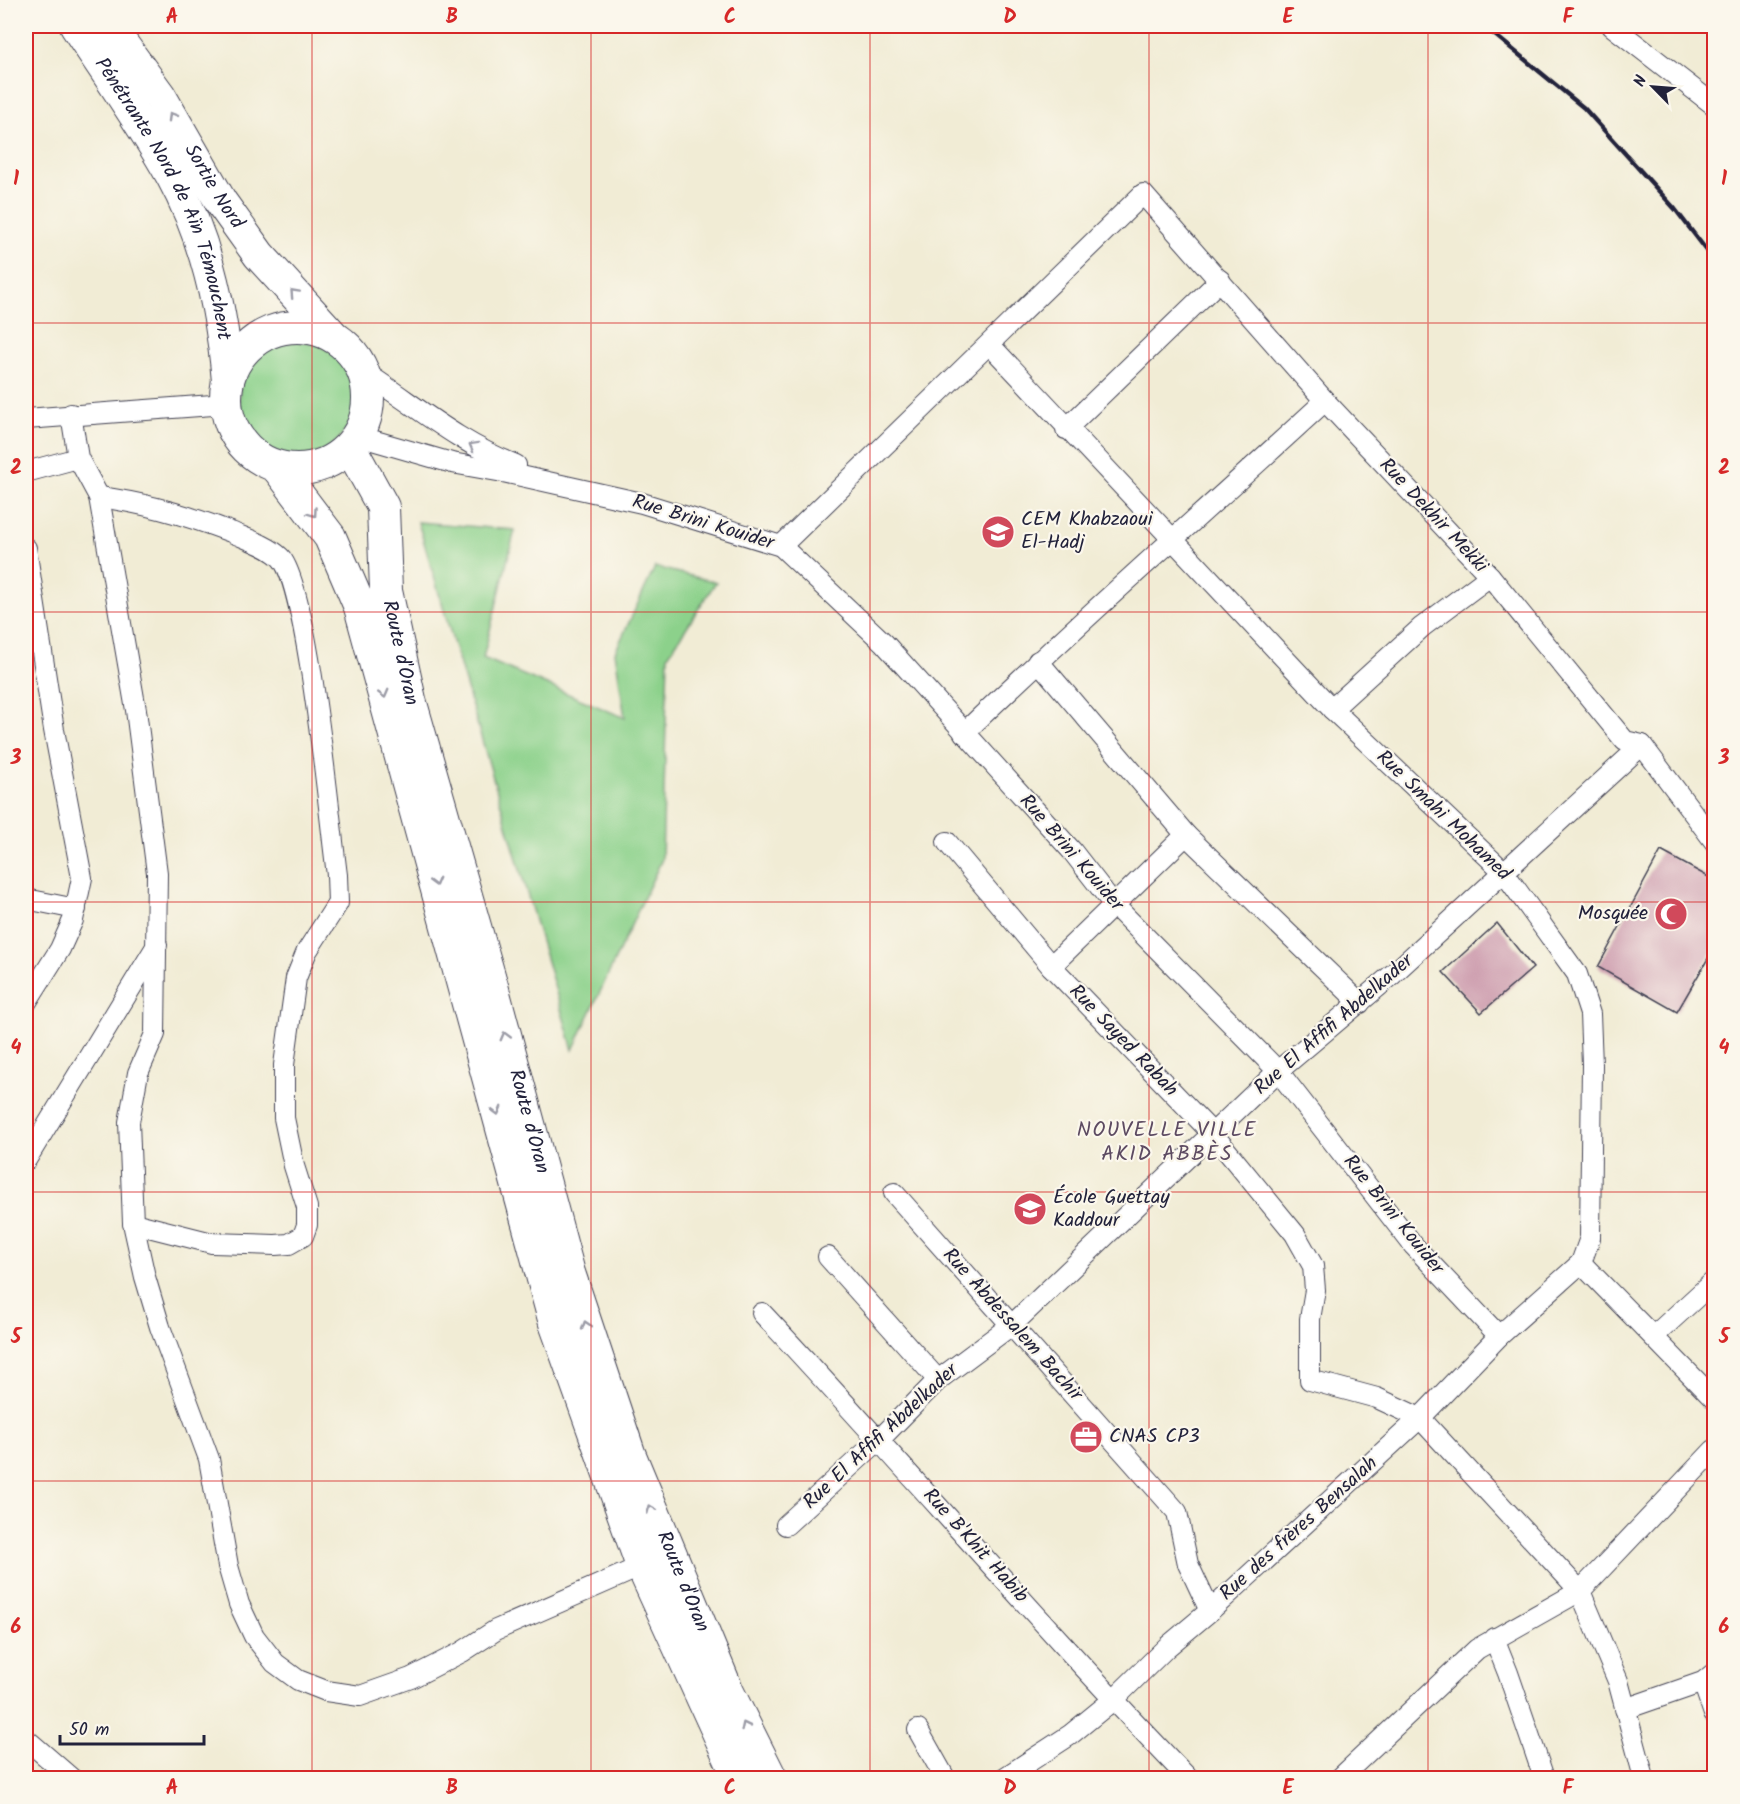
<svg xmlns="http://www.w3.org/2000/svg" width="1740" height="1804" viewBox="0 0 1740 1804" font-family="Kalam,sans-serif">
<rect width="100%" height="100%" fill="#fbf7ec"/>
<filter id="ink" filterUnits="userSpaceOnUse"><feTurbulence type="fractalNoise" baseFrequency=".0167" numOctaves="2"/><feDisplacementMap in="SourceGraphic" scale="12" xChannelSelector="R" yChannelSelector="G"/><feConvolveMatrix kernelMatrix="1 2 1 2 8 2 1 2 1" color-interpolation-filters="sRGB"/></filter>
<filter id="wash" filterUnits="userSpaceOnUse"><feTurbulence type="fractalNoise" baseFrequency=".008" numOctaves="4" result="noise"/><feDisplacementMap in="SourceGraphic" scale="24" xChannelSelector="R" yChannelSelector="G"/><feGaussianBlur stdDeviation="1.35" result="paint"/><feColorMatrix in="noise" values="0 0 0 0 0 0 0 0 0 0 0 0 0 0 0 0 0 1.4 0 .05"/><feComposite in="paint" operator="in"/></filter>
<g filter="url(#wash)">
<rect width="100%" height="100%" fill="#f1ecd5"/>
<g fill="#8cd18b" stroke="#577a63" stroke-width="1.5">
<circle cx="297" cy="399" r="58"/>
<polygon points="418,522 515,530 483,658 625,718 615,652 655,567 716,582 668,656 662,859 573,1050"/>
</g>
<g id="blocks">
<g fill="#ca97aa">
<polygon points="1661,851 1714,880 1714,948 1677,1012 1598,967"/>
<polygon points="1497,923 1533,968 1481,1013 1443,972"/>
</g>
</g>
</g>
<g filter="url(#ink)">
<use href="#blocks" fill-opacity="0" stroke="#414052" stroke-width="1.5"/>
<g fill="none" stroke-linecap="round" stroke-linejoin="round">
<defs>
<g id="street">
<polyline points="1612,26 1714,105"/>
<polyline points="990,345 1332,709 1503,871 1577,974 1590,1014 1592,1065 1590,1238 1581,1263 1714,1399"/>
<path d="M364,372C415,405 458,443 516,465"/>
<polyline points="71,414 78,458 99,497 136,710 157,873 155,1034 138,1073 129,1122 133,1223 145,1277 160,1327 209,1459 228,1566 239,1604 254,1636 275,1663 298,1680 326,1691 360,1696 411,1678 462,1652 496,1630 642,1566"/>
<polyline points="26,419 226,404"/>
<polyline points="1066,429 1220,280"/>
<polyline points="358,436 452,463 503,472 642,503 781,546 884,643 1072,851 1114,905 1278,1071 1414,1246 1499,1336"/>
<polyline points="26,472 78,458"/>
<path d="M99,497C146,503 187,515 231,532C247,539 267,545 280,557C308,583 330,824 337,875L338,903L307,951L296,978L284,1065V1118L294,1166L307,1207V1225L303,1236L289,1244L275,1245L212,1243L133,1223"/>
<polyline points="781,546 1143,194 1325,401 1490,576 1625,741 1642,745 1714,841"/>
<polyline points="26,548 54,730 82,878 73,920 60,949 26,1003"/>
<polyline points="1038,661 1186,835 1360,1003"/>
<polyline points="1332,709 1422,627 1490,576"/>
<path d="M964,733C1081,619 1205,512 1325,401"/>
<polyline points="947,842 1051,966 1213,1134 1295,1234 1313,1266 1315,1290 1310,1319 1310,1380 1377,1398 1420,1418 1580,1591 1618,1681 1644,1778"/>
<polyline points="26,899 76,909"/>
<polyline points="1051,966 1186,835"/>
<polyline points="26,1160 157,945"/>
<polyline points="894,1193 1177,1512 1188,1564 1210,1611"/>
<polyline points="828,1257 938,1380"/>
<path d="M762,1313C906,1467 1042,1627 1188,1778"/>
<polyline points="1655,1335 1714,1281"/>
<polyline points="786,1525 880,1439 938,1380 1013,1324 1278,1071 1393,974 1642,745"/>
<polyline points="1494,1638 1508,1673 1544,1778"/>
<polyline points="1703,1682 1714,1714"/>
<polyline points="1625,1709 1703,1682 1714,1673"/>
<polyline points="918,1730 945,1778"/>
<polyline points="26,1739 71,1778"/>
<polyline points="1004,1778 1070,1735 1113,1700 1167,1647 1210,1611 1420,1418 1499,1336 1581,1263"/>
<polyline points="1340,1778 1477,1649 1580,1591 1714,1450"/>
</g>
<g id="primary">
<path id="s1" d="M76,26C108,75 143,124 172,176C206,238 222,311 228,381"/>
<path id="s2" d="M109,26L160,96L221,202L259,255L333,336"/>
<circle cx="297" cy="398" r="71"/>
<path id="s3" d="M350,447L383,507L386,591L410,700L492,986L569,1273L629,1453L728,1692L771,1778"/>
<polyline points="277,467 330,537 360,607 555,1323 642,1566 739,1778"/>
</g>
</defs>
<use href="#street" stroke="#414052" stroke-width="22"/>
<use href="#primary" stroke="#414052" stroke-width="34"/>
<use href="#street" stroke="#fff" stroke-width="20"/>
<use href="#primary" stroke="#fff" stroke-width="32"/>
<polyline stroke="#22223b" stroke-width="4.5" points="1484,26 1584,108 1675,209 1714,260"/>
</g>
<defs><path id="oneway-chevron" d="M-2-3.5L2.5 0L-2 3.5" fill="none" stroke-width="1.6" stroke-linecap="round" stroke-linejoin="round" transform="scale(1.5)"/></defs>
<g stroke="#9c9ca7">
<use href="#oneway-chevron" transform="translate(172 116) rotate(-120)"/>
<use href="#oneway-chevron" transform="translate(294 293) rotate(-133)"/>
<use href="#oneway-chevron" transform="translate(473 446) rotate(-151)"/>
<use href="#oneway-chevron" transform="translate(313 513) rotate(55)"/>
<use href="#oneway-chevron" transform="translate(384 694) rotate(75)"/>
<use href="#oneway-chevron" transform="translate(435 882) rotate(75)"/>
<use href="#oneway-chevron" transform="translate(505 1036) rotate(-105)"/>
<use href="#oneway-chevron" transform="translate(497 1111) rotate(75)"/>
<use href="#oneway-chevron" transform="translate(586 1325) rotate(-108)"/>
<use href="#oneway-chevron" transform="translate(651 1509) rotate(-112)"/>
<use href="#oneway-chevron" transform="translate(745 1726) rotate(-116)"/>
</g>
</g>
<path fill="none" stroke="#d62828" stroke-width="1.5" stroke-opacity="0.55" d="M312,26V1778M591,26V1778M870,26V1778M1149,26V1778M1428,26V1778M26,323H1714M26,612H1714M26,902H1714M26,1192H1714M26,1481H1714"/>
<defs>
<symbol id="school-disc" viewBox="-11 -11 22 22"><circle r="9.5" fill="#d1495b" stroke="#fbf7ec"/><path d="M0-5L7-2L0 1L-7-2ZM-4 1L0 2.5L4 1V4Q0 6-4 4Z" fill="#fff"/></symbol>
<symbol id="mosque-disc" viewBox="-11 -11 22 22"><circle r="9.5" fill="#d1495b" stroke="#fbf7ec"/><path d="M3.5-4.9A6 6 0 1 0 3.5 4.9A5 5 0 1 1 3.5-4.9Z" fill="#fff"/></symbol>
<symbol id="office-disc" viewBox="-11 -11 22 22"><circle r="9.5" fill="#d1495b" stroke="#fbf7ec"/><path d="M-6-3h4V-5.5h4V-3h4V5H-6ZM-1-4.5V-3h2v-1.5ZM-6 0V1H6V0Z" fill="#fff"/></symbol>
</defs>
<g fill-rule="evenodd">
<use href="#school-disc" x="979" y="513" width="38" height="38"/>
<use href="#mosque-disc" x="1652" y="895" width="38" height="38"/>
<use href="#school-disc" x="1011" y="1190" width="38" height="38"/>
<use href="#office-disc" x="1067" y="1418" width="38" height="38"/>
</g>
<g text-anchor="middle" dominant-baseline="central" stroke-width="4.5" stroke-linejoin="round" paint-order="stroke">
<g font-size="20" fill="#22223b" stroke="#fbf7ec">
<text stroke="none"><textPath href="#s2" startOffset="192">Sortie Nord</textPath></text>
<text stroke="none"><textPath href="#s1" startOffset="196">Pénétrante Nord de Aïn Témouchent</textPath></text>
<text transform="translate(1433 516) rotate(47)">Rue Dekhir Mekki</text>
<text transform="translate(703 523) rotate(17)">Rue Brini Kouider</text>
<text stroke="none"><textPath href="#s3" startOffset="216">Route d'Oran</textPath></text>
<text transform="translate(1443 816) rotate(44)">Rue Smahi Mohamed</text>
<text transform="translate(1071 853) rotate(49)">Rue Brini Kouider</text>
<text transform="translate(1334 1025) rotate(-41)">Rue El Affifi Abdelkader</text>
<text transform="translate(1123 1041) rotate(46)">Rue Sayed Rabah</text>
<text stroke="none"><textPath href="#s3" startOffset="702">Route d'Oran</textPath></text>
<text transform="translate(1393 1215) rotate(51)">Rue Brini Kouider</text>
<text transform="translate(1012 1325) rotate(48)">Rue Abdessalem Bachir</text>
<text transform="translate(881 1437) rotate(-43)">Rue El Affifi Abdelkader</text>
<text transform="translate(1299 1529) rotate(-42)">Rue des frères Bensalah</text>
<text transform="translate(975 1546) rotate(48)">Rue B'Khit Habib</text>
<text stroke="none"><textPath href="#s3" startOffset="1188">Route d'Oran</textPath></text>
</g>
<g font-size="20" fill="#22223b" stroke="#fbf7ec" text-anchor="start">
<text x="1021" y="520">CEM Khabzaoui<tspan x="1021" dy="23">El-Hadj</tspan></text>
<text x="1648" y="914" text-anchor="end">Mosquée</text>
<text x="1053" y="1198">École Guettay<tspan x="1053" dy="23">Kaddour</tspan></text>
<text x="1109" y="1437">CNAS CP3</text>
</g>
<g font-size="21" letter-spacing="1.5" fill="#5d4b62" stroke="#fbf7ec">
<text x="1167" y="1130">NOUVELLE VILLE<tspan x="1167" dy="24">AKID ABBÈS</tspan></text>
</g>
</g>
<rect width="1740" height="1804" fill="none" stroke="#fbf7ec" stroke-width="66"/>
<g transform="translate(1653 87) rotate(295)" stroke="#fbf7ec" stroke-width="4.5" paint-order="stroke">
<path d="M0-4.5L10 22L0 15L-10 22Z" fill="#22223b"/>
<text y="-9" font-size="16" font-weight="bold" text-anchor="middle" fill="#22223b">N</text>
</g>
<path d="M60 1735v9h144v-9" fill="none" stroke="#22223b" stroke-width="3"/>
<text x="69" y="1735" font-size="18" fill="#22223b" stroke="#fbf7ec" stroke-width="4.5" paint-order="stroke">50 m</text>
<rect x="33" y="33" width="1674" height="1738" fill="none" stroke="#d62828" stroke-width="2"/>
<g font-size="20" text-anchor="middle" font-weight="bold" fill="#d62828">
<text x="172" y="23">A</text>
<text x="452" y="23">B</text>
<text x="730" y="23">C</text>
<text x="1010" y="23">D</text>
<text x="1288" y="23">E</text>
<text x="1568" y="23">F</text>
<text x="16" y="185">1</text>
<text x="1724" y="185">1</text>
<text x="16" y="474">2</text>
<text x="1724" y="474">2</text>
<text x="16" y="764">3</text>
<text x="1724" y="764">3</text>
<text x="16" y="1054">4</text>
<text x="1724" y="1054">4</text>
<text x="16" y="1343">5</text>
<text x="1724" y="1343">5</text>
<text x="16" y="1633">6</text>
<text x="1724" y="1633">6</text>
<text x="172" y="1794">A</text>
<text x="452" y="1794">B</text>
<text x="730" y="1794">C</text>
<text x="1010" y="1794">D</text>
<text x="1288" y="1794">E</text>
<text x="1568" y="1794">F</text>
</g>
</svg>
